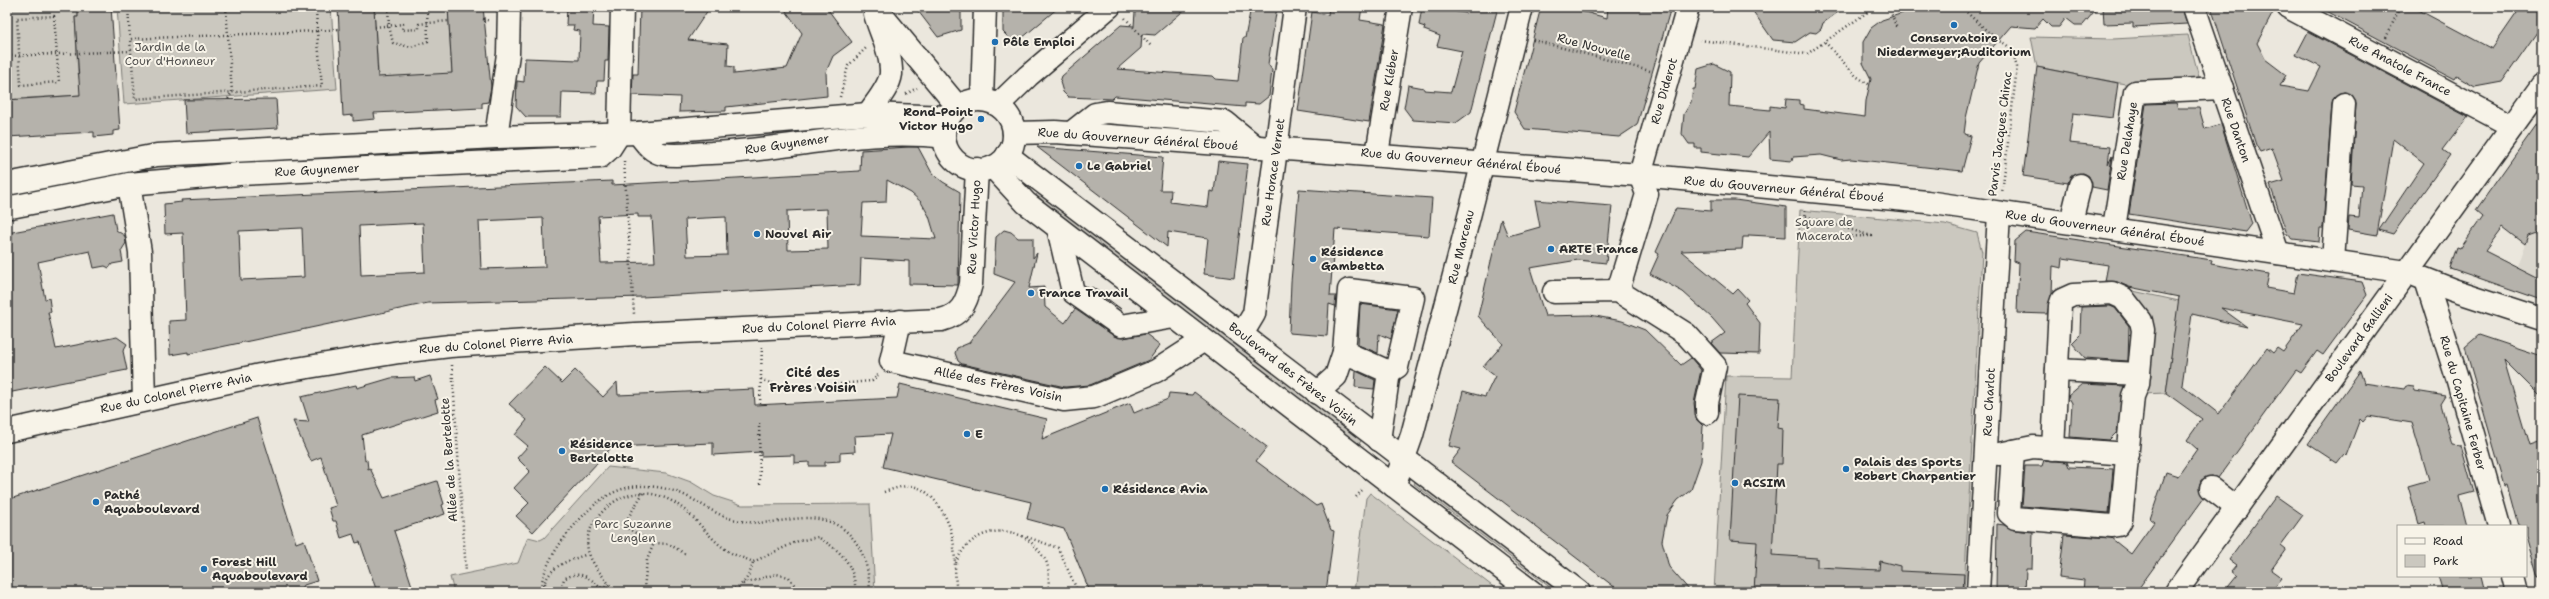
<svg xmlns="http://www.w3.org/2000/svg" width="2549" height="599" viewBox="0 0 2549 599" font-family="'Shantell Sans',sans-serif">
<rect width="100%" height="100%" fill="#ebe7dd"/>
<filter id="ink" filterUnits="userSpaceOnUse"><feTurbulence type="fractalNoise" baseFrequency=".025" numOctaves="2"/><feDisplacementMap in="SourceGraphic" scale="8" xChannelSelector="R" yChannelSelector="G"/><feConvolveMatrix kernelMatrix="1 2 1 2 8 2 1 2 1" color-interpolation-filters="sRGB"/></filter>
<g filter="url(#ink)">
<polygon fill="#dbd7ce" points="2542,230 2542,300 2509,288 2528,235"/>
<g fill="#cbc8bf" stroke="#7b7a75">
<polygon points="7,7 78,7 78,17 75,17 78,73 83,95 27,98 27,102 18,103 17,99 7,100"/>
<polygon points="117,7 331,7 337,89 124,104"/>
<polygon points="374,7 448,7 452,76 374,78 378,71"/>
<polygon points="2188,35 2200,81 2125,84 2037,67 2031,37 2113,39"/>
<polygon points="1038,193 1362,439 1359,444 1034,197"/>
<polygon points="1800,210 1945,224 1977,233 1982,252 1964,592 1714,592 1726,376 1792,377"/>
<polygon points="2110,286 2179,301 2166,393 2143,394 2147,322"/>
<polygon points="608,467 666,473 691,482 714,496 742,505 870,504 875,592 454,592 450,577 518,563 528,537 540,540 544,538"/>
<polygon points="1416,480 1563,592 1556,592 1414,484"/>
<polygon points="1370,493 1500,592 1354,592 1366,498"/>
</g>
<g fill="#b5b2ab" stroke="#2b2b2b" fill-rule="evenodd">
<polygon points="78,7 111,7 120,130 113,131 113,135 94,137 94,132 7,137 7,100 80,95 75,17 78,17"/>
<polygon points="338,7 374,7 378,77 452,73 448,7 483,7 491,87 488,102 482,103 482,108 374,113 375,119 353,121 353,115 343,116"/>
<polygon points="567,7 594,7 593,26 609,27 608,61 605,61 604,81 597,81 596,93 562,92 561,117 526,117 516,106 517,81 524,82 525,58 579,60 580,31 573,30 574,25 566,25"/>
<polygon points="640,7 710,7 688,40 728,44 727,66 734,67 734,74 787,68 802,33 783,7 826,7 852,42 833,56 826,72 827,96 726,107 726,111 679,112 680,97 632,95 633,74 638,74"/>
<polygon points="915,7 961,7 961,30 938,37"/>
<polygon points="1003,7 1059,7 1015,44 1003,32"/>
<polygon points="1141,7 1188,7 1155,35 1142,34 1141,48 1117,69 1212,76 1215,79 1238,81 1243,38 1245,38 1251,7 1277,7 1268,64 1272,70 1269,96 1259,104 1245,103 1245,107 1115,96 1112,99 1068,97 1063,92 1060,82 1062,76 1121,25 1134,26 1135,12"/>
<polygon points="1329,7 1362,7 1360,20 1385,24 1369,122 1298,111 1312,12 1328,15"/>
<polygon points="1422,7 1466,13 1467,7 1498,7 1471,112 1456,123 1413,120 1404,108 1408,85 1424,88 1424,90 1451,92 1462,51 1437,46 1440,36 1424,30 1425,27 1419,25"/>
<polygon points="1541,7 1566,7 1607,18 1608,7 1671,7 1637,125 1619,137 1525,129 1514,112"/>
<polygon points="1750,7 1845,7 1823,23 1821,29 1816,33 1810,32 1795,42 1773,40"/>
<polygon points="1901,7 2098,7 2083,25 2075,25 2066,18 2059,27 2051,27 2043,19 2035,28 2011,26 1979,63 1966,118 1964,134 1971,136 1962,171 1851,159 1841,160 1821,155 1793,157 1792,161 1770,159 1769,132 1748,157 1701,152 1701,148 1695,148 1695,144 1689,144 1682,134 1684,114 1691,102 1693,89 1695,89 1698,69 1714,64 1730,72 1729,106 1770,110 1770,106 1785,108 1786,99 1799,100 1799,104 1804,105 1804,109 1865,117 1866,101 1871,79 1863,63 1863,42 1871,28 1882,20 1903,13"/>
<polygon points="2103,7 2182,7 2187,24 2133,27 2133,23 2104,24"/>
<polygon points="2211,7 2276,7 2257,43 2265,59 2286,75 2280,86 2309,91 2321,67 2296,55 2308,32 2468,117 2443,150 2450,155 2393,234 2379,230 2424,163 2393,139 2377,235 2348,230 2349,217 2359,218 2362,185 2351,184 2356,104 2351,94 2344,92 2334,97 2332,103 2323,228 2320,228 2319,242 2293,239 2287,234 2270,185 2284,181 2272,148 2260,152 2256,145"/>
<polygon points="2319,7 2413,7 2492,49 2521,7 2542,7 2542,25 2502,82 2475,87 2456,76 2454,79"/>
<polygon points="2037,67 2118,83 2113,118 2073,113 2069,143 2110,147 2108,165 2112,156 2107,190 2092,187 2089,176 2083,173 2071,176 2068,183 2023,176"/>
<polygon points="276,99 278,128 186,133 184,100"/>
<polygon points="2176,103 2178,108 2199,108 2205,129 2221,124 2252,224 2246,232 2129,214 2146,104"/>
<polygon points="2542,117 2542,230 2528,235 2525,244 2503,227 2485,251 2542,280 2542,300 2450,268 2457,248 2460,249 2483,216 2476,210"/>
<path d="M909,147H918L932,173L943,182L960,192L958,285L909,284V261L861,258L860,285L642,297L428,303L188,354V352L170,355L169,321L186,320L183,233L165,234L164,204L182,202L181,200L612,181V185L860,171L861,150ZM887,180L911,193L921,202L929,216L936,239L861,236L863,203L886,202ZM827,209L828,249L788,250L787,211ZM638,214V217H652L655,262L601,263L598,216ZM726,217L727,255L687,256L685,219ZM543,218L545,267L481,269L479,221ZM423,223L425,272L361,275L359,226ZM302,228L304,277L241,280L239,231Z"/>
<polygon points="1037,147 1163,157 1160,190 1171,190 1170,202 1208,207 1210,191 1214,192 1218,161 1248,164 1234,278 1204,274 1208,238 1168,232 1167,247"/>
<polygon points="1299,189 1432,198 1429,236 1335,229 1330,296 1336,296 1335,306 1329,304 1327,336 1289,333 1291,282"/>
<polygon points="1535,200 1612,206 1606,263 1578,260 1530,268 1545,316 1590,315 1622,321 1645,330 1681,365 1691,358 1701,370 1694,403 1696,419 1703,426 1701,461 1691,490 1678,500 1667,515 1662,541 1669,567 1691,592 1621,592 1451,462 1461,449 1449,446 1463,391 1485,397 1495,376 1483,367 1503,344 1478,316 1501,219 1508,236 1540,227"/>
<polygon points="1711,200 1735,200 1786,207 1786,237 1749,235 1749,237 1743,237 1742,249 1681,251 1733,294 1738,289 1748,300 1745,303 1760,323 1759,354 1720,353 1711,343 1725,333 1712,318 1683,292 1650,274 1659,254 1656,252 1676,208 1711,211"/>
<polygon points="113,213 116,230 125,236 126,243 121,251 123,262 112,264 109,268 105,266 94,268 90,251 38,262 45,299 49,298 51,312 48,312 56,349 117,337 127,344 123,351 127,370 7,393 7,233"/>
<polygon points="1004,230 1011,232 1018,238 1033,238 1033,258 1037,253 1029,288 1044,287 1045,307 1065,323 1075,309 1114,336 1123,338 1146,334 1160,345 1149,360 1090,385 1065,387 962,364 958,361 955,353 957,348 969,343 1015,282 994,274 996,237"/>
<path d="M2026,232L2212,260L2211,264L2269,274L2266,288L2294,293L2298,273L2362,282L2367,295L2323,355L2317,351L2301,373L2296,370L2218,478L2212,476L2201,480L2199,487L2204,498L2136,592H2083L2084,580L2059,577L2064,535L2111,538L2131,554L2154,522L2150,519L2166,472L2178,476L2197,449L2187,440L2202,419L2166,393L2179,297L2129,287L2117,282L2105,281L2108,265L2063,258L2062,268L2053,266L2052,293L2047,314L2017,313L2019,263L2014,261L2015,241ZM2221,308L2303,324L2283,352L2277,348L2273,353L2267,348L2219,414L2182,385L2192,314L2247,327Z"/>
<polygon points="1092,287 1104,296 1121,309 1090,289"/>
<polygon points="1360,304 1398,309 1391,339 1379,334 1378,353 1358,345"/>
<polygon points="2110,306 2115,308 2129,326 2128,361 2085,358 2072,343 2080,335 2081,307"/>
<polygon points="2479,335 2542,356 2542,398 2504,360 2529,445 2538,442 2542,457 2542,576 2538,577 2526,535 2526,526 2519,526 2508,485 2505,486 2465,347"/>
<polygon points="545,367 562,383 575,370 603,397 617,382 618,395 754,389 755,405 897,398 900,384 1047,419 1042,439 1130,403 1134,413 1168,399 1169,393 1192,395 1194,392 1267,447 1256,461 1316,506 1321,504 1331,530 1334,531 1326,592 1090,592 1064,529 1027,519 1031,502 883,467 891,434 854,436 855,452 840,453 840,461 825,462 825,466 809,466 809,462 794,463 794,455 761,456 761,452 713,455 713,443 612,447 533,532 516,516 529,503 514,488 530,471 517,458 528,446 515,435 527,420 509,404"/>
<polygon points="1356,371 1375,380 1374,389 1355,387"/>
<polygon points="2360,371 2364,383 2404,389 2406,386 2414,387 2415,391 2446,396 2441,404 2452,445 2461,446 2474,492 2459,496 2467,526 2426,526 2425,522 2419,524 2408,486 2429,480 2412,423 2368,416 2363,422 2360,419 2346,456 2344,454 2337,463 2308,444"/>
<polygon points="430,376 438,399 435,400 438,411 362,435 365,461 367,460 368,469 370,468 384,498 437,481 444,504 442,505 445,514 394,531 414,592 377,592 360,542 356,543 353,534 341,538 336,521 333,521 329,508 336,506 321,457 311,461 293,421 309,422 301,397 356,385 357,388 391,378 414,377 415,381"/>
<polygon points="2082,384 2124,386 2117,432 2109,440 2070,437 2072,403 2068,396"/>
<polygon points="1738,396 1780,398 1778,428 1783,429 1782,464 1777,464 1772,555 1817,558 1817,567 1879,570 1880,561 1900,566 1900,571 1964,574 1963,592 1754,592 1757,542 1730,540"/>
<polygon points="257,418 296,543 304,540 317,581 304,585 300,592 7,592 7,500"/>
<polygon points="2044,460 2067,462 2069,467 2113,469 2109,513 2022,506 2025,466 2042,466"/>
<polygon points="2276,496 2303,515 2281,545 2286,549 2271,570 2282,578 2271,592 2224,592 2237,576 2231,571 2236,565 2229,560"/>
<polygon points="1997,524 2004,525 2014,530 2033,532 2032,569 2026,569 2025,592 1996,592"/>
<polygon points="2438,576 2482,576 2486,592 2443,592"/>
</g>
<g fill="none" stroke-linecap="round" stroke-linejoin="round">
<defs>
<g id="minor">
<polyline points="2194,7 2278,253"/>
<polyline points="2288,7 2512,126"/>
<polyline points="982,100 985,7"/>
<polyline points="998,105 1028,76 1109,7"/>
<path d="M638,133C645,142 651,152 663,154C678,157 696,153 711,153C790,150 866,127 944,137"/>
<polyline points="1071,133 1095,114 1107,112 1225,122 1256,147"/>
<polyline points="496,137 508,54 509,7"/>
<polyline points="1377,154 1401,7"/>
<polyline points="129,184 140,252 144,400"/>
<polyline points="7,205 11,207 129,184 239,174 600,157 610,148 619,134 622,7"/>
<polyline points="2071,222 2080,185"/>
<polyline points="1058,228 1073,292 1121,326 1174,317"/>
<polyline points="2114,228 2135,92 2222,88"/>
<polyline points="2333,261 2344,104"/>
<polyline points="2426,280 2458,381 2499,526"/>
<polyline points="1618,291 1647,194 1640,175 1688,7"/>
<polyline points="1554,292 1618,291 1686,334 1715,366 1707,403 1707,413"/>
<polyline points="900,321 891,361 1064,400 1094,397 1156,371 1204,340"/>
<polyline points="1242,334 1254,314 1295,7"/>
<polyline points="1344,352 1349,290 1413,298 1397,367 1389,372"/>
<polyline points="2057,370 2139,374"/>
<polyline points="1317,393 1336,376 1344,352 1389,372 1379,440"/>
<path d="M7,431L260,375L399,352L450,346L635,334L941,320C961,315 966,304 971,284L977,169"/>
<polyline points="2013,451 2009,513 2015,518 2112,526 2118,525 2121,520 2133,396 2138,384 2143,330 2141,321 2123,298 2112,293 2073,295 2062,300 2060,306 2053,449"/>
<polyline points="1999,454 2033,447 2128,454"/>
<polyline points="1394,486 1412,435 1458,260 1522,7"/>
<polyline points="2211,488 2237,508"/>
<polyline points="2513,576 2517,592"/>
<polyline points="1978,592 1999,213"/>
</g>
<g id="major">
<polyline points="875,7 958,107"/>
<circle cx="979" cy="135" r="35"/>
<path d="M868,114C876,102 889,88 891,74C892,54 880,32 875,14"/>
<polyline points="1014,133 1055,132 1640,175 1927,202 2407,272 2453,290 2542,319"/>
<polyline points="1007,155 1579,592"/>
<polyline points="993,167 1026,203 1532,592"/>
<polyline points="7,184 157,155 496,137 638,133 868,114 949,117"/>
<polyline points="2176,592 2542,85"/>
</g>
</defs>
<use href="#minor" stroke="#2b2b2b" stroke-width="25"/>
<use href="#major" stroke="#2b2b2b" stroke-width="25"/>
<g stroke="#2b2b2b" stroke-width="2.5" stroke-dasharray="1 3" stroke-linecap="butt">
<polyline points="128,7 130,39"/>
<polyline points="226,7 232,92 228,99"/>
<polyline points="316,7 317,31 339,29"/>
<polyline points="388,7 389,26 393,43 411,47 428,41 427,7"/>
<polyline points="1889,7 1897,29"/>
<path d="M1961,7L1998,41C2011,44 2013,55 2017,67L2002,193"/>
<polygon points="54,16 59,82 21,85 17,18"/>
<polyline points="1125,18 1151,46"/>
<polyline points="483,19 490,21"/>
<polyline points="375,27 403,24 402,30 419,29 419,24 448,21"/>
<polygon points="317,31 322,86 135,99 130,39"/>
<polyline points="2386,38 2400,7"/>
<polyline points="1533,40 1650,71"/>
<polyline points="1700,40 1807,54 1875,7"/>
<polyline points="1825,42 1856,76 1870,85"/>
<polyline points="7,56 131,51"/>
<polyline points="906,94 917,88"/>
<polyline points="840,97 848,66 867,47"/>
<polyline points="624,161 634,314"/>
<polyline points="1805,210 1807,237 1872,236 1805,216"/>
<polyline points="452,365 466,572"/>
<path d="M761,379C787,393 841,383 872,381L878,375"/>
<polyline points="760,404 762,346"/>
<polyline points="759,423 760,485"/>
<path d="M884,492C893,489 901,486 911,486C933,488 950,520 953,540C956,557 954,575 957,592"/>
<polyline points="643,493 623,526 654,543"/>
<polyline points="1356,497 1364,488"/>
<polyline points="1027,537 1058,548 1078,592"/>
<path d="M956,563C969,527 1017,520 1039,551C1042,555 1046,560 1047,564C1050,573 1048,583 1049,592"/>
<polyline points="545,583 545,592"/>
<polyline points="743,584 776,574 789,577 799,592"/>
<path d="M542,589C550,565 565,562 588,554"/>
<polyline points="644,589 647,560 654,543 669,544 687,555"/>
<path d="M540,592C543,569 554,551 568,533C598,496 624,476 674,491C696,498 713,515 736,520C757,525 773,522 793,519C845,512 868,545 870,592"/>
<path d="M565,592L562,585L564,579C578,570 590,576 600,588L610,584"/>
<path d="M615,592C598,568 575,551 595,521C619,486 658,485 688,513C702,525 712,541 728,551C735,556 745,558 753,562L798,541L818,537C842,552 853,562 856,592"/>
<polyline points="640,592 644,589 656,592"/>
<path d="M727,592C743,586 749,579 753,562"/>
<polyline points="1423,592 1436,588 1442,592"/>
</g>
<use href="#minor" stroke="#f7f3e8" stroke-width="22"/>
<use href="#major" stroke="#f7f3e8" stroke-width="22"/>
</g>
</g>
<g fill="#1f6fb2" stroke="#f7f3e8" stroke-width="1.5">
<circle cx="1954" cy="25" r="4"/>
<circle cx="995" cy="42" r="4"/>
<circle cx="981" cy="119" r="4"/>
<circle cx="1079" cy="166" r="4"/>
<circle cx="757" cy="234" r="4"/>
<circle cx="1551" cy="249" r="4"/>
<circle cx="1313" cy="259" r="4"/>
<circle cx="1031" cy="293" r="4"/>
<circle cx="967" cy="434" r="4"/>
<circle cx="562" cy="451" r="4"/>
<circle cx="1846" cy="469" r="4"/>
<circle cx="1735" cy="483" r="4"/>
<circle cx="1105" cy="489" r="4"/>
<circle cx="96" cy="502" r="4"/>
<circle cx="204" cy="569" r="4"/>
</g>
<g text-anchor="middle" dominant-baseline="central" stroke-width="4" stroke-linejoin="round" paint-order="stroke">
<g font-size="12" font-weight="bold" fill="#2b2b2b" stroke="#f7f3e8" text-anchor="start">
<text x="1954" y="38" text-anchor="middle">Conservatoire<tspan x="1954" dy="14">Niedermeyer;Auditorium</tspan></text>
<text x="1003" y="42">Pôle Emploi</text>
<text x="973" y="112" text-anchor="end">Rond-Point<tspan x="973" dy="14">Victor Hugo</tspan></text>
<text x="1087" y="166">Le Gabriel</text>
<text x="765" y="234">Nouvel Air</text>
<text x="1559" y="249">ARTE France</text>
<text x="1321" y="252">Résidence<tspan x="1321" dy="14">Gambetta</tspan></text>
<text x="1039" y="293">France Travail</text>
<text x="975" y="434">E</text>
<text x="570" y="444">Résidence<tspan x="570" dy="14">Bertelotte</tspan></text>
<text x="1854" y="462">Palais des Sports<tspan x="1854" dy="14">Robert Charpentier</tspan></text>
<text x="1743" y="483">ACSIM</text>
<text x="1113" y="489">Résidence Avia</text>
<text x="104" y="495">Pathé<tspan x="104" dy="14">Aquaboulevard</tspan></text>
<text x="212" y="562">Forest Hill<tspan x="212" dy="14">Aquaboulevard</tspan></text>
</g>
<g font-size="12" fill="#535250" stroke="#f7f3e8">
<text x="170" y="47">Jardin de la<tspan x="170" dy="14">Cour d'Honneur</tspan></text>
<text x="1824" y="222">Square de<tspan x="1824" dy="14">Macerata</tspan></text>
<text x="633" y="524">Parc Suzanne<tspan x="633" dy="14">Lenglen</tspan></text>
</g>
<g font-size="12" fill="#2b2b2b" stroke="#f7f3e8">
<text transform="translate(1594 47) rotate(15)">Rue Nouvelle</text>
<text transform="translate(2400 66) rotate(28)">Rue Anatole France</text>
<text transform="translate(1389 80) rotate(-80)">Rue Kléber</text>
<text transform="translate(1664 91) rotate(-74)">Rue Diderot</text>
<text transform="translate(2236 130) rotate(71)">Rue Danton</text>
<text transform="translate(2000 134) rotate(-83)">Parvis Jacques Chirac</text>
<text transform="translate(1138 139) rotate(4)">Rue du Gouverneur Général Éboué</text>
<text transform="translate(2127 141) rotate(-81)">Rue Delahaye</text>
<text transform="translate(787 144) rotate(-8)">Rue Guynemer</text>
<text transform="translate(1461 161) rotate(5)">Rue du Gouverneur Général Éboué</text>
<text transform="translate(317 170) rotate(-3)">Rue Guynemer</text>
<text transform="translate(1273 172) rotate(-82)">Rue Horace Vernet</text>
<text transform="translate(1784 189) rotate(5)">Rue du Gouverneur Général Éboué</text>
<text transform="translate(974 227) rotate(-87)">Rue Victor Hugo</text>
<text transform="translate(2105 228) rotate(8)">Rue du Gouverneur Général Éboué</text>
<text transform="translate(1461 247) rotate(-76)">Rue Marceau</text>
<text transform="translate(819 325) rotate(-3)">Rue du Colonel Pierre Avia</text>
<text transform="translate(2359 338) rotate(-54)">Boulevard Gallieni</text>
<text transform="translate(496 344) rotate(-4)">Rue du Colonel Pierre Avia</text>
<text transform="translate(1293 374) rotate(38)">Boulevard des Frères Voisin</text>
<text transform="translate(998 384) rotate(12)">Allée des Frères Voisin</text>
<text transform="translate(176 393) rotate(-12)">Rue du Colonel Pierre Avia</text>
<text transform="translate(1989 402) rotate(-87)">Rue Charlot</text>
<text transform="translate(2463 403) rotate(74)">Rue du Capitaine Ferber</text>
<text transform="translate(449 460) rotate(-94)">Allée de la Bertelotte</text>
</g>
<g font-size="13" font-weight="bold" fill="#2b2b2b" stroke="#f7f3e8">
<text x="813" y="372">Cité des<tspan x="813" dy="15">Frères Voisin</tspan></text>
</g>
</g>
<rect width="2549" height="599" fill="none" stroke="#f7f3e8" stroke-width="24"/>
<rect x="12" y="12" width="2525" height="575" fill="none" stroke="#2b2b2b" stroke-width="1.5" filter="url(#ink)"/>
<rect x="2397" y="525" width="130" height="52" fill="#f7f3e8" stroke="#a5a39c"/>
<rect x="2405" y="538" width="20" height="6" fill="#f7f3e8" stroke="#a5a39c"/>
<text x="2433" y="545" font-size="12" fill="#2b2b2b">Road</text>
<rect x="2405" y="555" width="20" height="12" fill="#cbc8bf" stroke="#a5a39c"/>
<text x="2433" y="565" font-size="12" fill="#2b2b2b">Park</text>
</svg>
